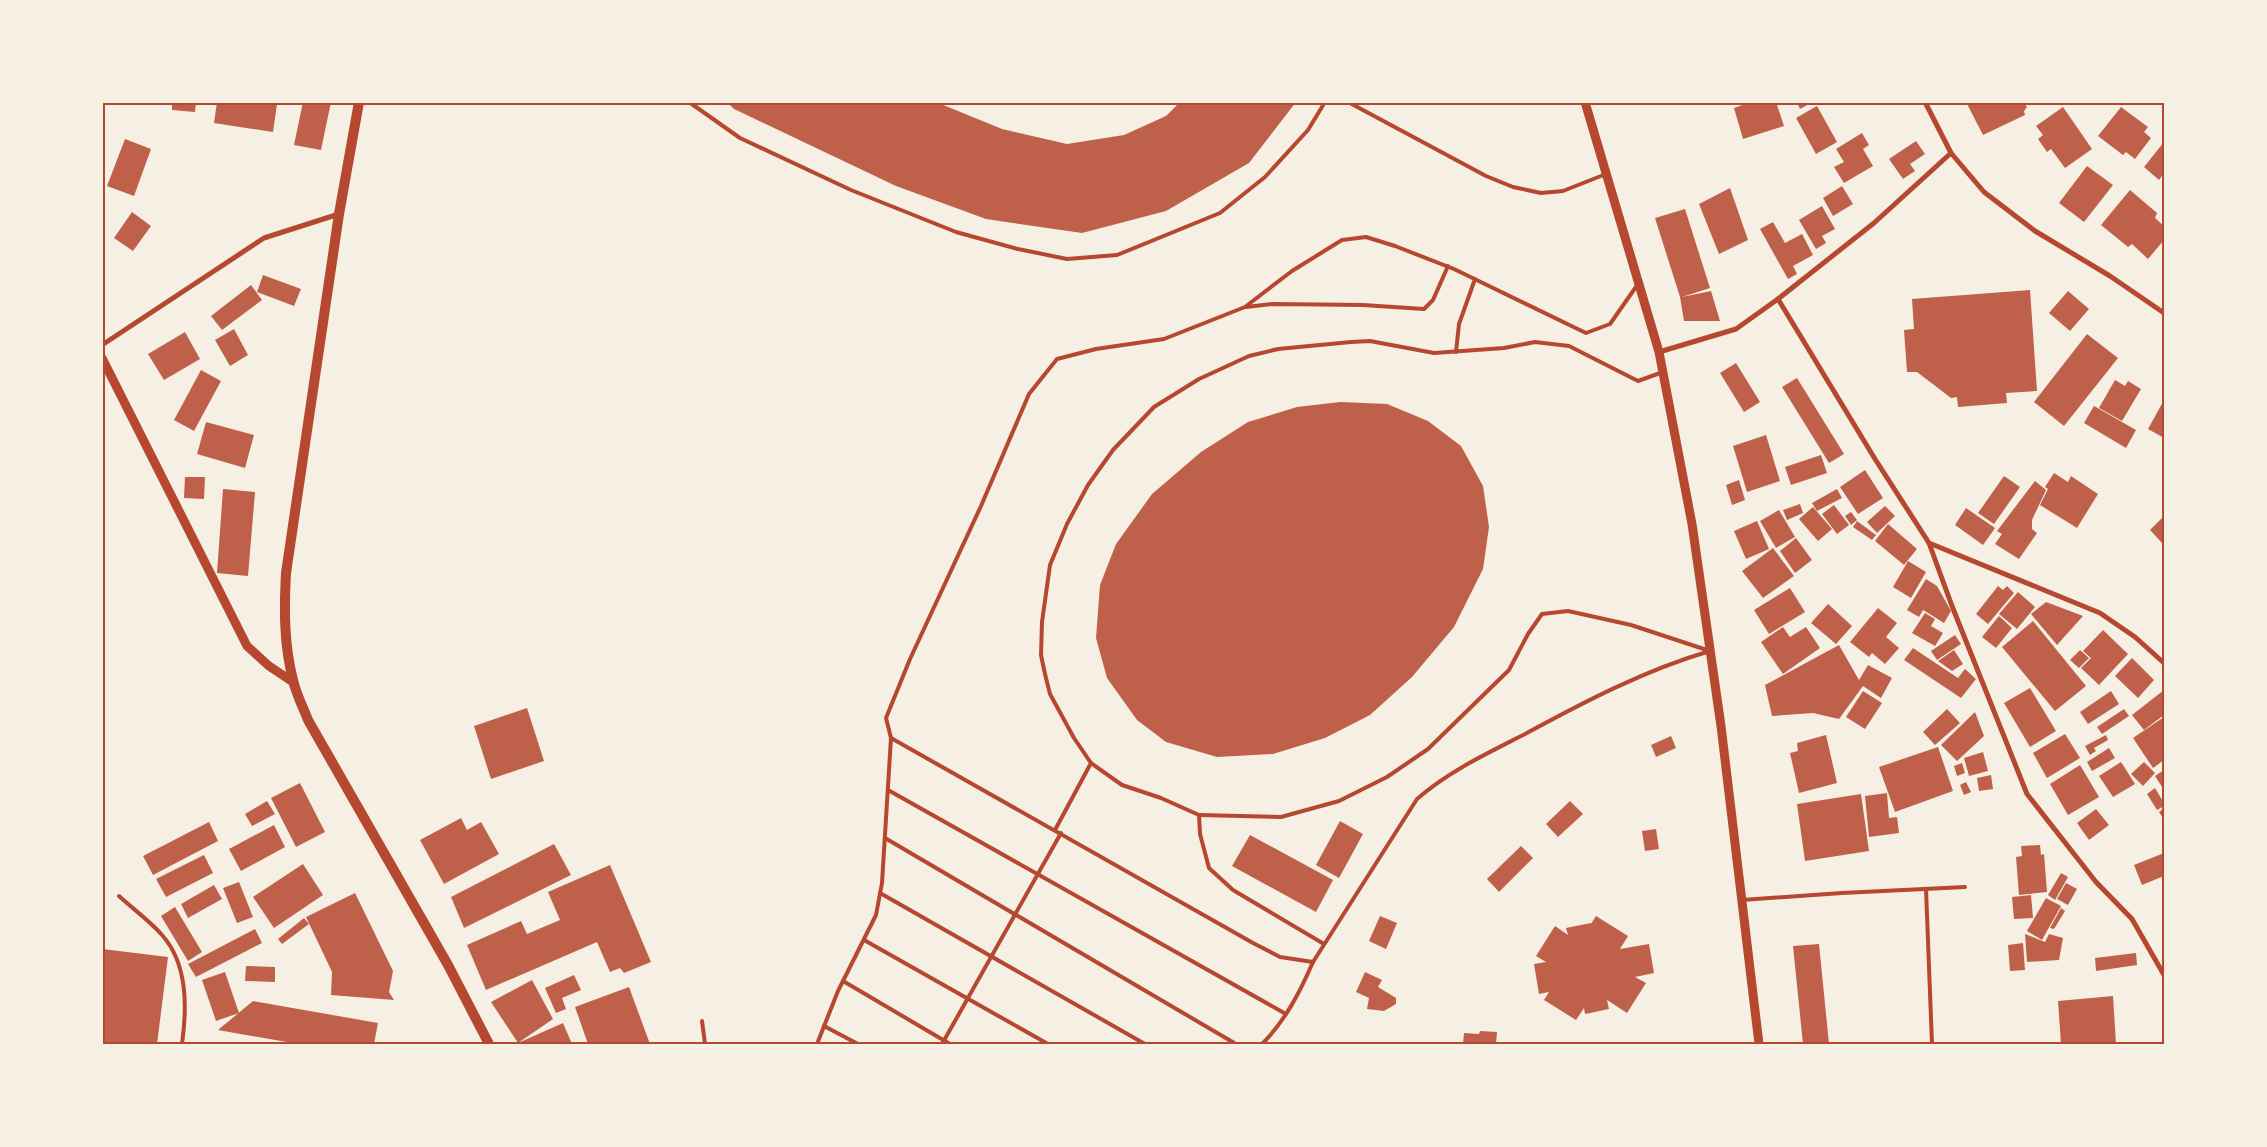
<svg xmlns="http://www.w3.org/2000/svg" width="2267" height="1147" viewBox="0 0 2267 1147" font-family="Karla,sans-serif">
<rect width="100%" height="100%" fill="#f6efe4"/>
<g fill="#bf614a">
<polygon points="172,102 196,102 195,112 172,110"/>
<polygon points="217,102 277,104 273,132 214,123"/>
<polygon points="303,102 331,102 321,150 294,145"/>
<polygon points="727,102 936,102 1002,129 1067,144 1124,135 1166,116 1180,102 1296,102 1249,163 1166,211 1082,233 986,219 896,186 734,109"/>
<polygon points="1751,102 1776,102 1784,126 1743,139 1734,108"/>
<polygon points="1797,102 1813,102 1800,109"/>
<polygon points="1966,102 2023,102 2027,107 2024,111 2025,115 1983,135"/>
<polygon points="1817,106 1837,142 1816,154 1796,118"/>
<polygon points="2063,107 2092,149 2065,168 2051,149 2047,152 2038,139 2043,135 2036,126"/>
<polygon points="2121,107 2148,127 2144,132 2151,138 2135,159 2126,152 2123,155 2098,136"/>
<polygon points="1862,133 1869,145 1863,149 1873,166 1844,183 1834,167 1844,162 1836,149"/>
<polygon points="125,139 151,149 134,196 107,186"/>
<polygon points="1916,141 1925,154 1910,164 1915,171 1903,179 1889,159"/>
<polygon points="2164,142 2164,173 2159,180 2144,167"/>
<polygon points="2087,166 2113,185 2084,222 2059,203"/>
<polygon points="1842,186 1853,204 1833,216 1823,198"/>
<polygon points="1730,188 1748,240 1719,254 1699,204"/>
<polygon points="2130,190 2157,213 2155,218 2164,226 2164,240 2148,259 2132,244 2128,247 2101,225"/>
<polygon points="1822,206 1835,229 1822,236 1826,243 1816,249 1799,220"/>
<polygon points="1685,209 1710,288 1682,297 1711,291 1720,321 1684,321 1680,297 1655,218"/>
<polygon points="132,212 151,226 133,251 114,238"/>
<polygon points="1773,222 1785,243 1802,234 1813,255 1793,266 1797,274 1788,279 1760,229"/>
<polygon points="263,275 301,289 294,306 257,292"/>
<polygon points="251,285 262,300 222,330 211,316"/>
<polygon points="2030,290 2037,391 2006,393 2007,403 1958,407 1957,397 1951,398 1917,372 1907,372 1904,330 1914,329 1912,299"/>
<polygon points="2068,291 2089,309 2070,331 2049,313"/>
<polygon points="234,329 248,355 230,366 215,340"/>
<polygon points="185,332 200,359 164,380 148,354"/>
<polygon points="2087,334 2118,358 2064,426 2034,402"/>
<polygon points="1736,363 1760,402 1744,412 1720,373"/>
<polygon points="201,370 221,381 194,431 174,420"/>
<polygon points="1797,378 1844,454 1829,463 1782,387"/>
<polygon points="2115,380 2125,386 2128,381 2141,389 2122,421 2099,408"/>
<polygon points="2164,400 2164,438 2148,429"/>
<polygon points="1340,402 1387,404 1428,421 1461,446 1483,486 1489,527 1483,569 1454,627 1412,677 1370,715 1325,738 1273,754 1217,757 1166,742 1137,720 1107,678 1096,638 1100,585 1116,544 1152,494 1201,452 1248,422 1297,407"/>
<polygon points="2094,406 2136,430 2126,448 2084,423"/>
<polygon points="206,422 254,435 245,468 197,454"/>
<polygon points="1766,435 1780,481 1747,492 1733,446"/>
<polygon points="1821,455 1827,473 1791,485 1785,467"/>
<polygon points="1865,470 1883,498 1858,514 1840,487"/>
<polygon points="2054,473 2068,482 2071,476 2098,494 2077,528 2040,505 2048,489 2045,487"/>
<polygon points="2004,476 2020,487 1994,524 1978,513"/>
<polygon points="185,477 205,477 204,499 184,498"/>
<polygon points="1739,480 1745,500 1732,505 1726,485"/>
<polygon points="2035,481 2046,490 2032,520 2032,529 2037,533 2019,559 1995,544 2002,534 1997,531"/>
<polygon points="223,489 255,492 248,576 217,573"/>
<polygon points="1837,489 1842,498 1817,511 1812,503"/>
<polygon points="1800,504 1803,513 1787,520 1783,510"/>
<polygon points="1834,505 1849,525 1837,534 1822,514"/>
<polygon points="1885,506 1895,516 1877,533 1867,522"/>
<polygon points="1813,507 1832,529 1818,541 1799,519"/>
<polygon points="1966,508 1995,528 1983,545 1955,525"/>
<polygon points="1779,510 1795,537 1776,548 1760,521"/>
<polygon points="1851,512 1857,520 1851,525 1845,516"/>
<polygon points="2164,516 2164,545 2150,530"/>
<polygon points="1757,521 1769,549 1746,559 1734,531"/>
<polygon points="1857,521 1876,535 1872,540 1853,527"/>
<polygon points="1888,524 1917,549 1904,565 1875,541"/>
<polygon points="1796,538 1812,560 1795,573 1780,551"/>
<polygon points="1773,548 1794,576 1763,598 1742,571"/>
<polygon points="1908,561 1926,572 1911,598 1893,587"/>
<polygon points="1926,579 1937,586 1951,611 1944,623 1923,610 1919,617 1907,610"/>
<polygon points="1998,586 2003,590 2007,586 2014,593 1988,624 1976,614"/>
<polygon points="1790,588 1805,612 1769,634 1754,610"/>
<polygon points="2018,592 2035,607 2017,629 1999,614"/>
<polygon points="2046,602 2083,616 2057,645 2031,614"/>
<polygon points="1828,604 1852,626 1836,644 1811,623"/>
<polygon points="1878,608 1897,623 1886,637 1899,648 1885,664 1872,653 1869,657 1850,642"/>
<polygon points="1925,613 1935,619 1931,626 1943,633 1935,646 1912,633"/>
<polygon points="1999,616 2012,628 1996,648 1982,637"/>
<polygon points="2033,621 2086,686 2055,711 2002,647"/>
<polygon points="1783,627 1790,637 1806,627 1820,648 1783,674 1761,642"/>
<polygon points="2103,630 2128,654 2099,685 2081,668 2091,658 2083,651"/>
<polygon points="1955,635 1961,644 1937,660 1931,651"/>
<polygon points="1839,645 1859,680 1868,665 1892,678 1881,698 1863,686 1839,719 1813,713 1772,716 1765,685"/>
<polygon points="1913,648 1958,678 1965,669 1976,679 1961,698 1904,660"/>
<polygon points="1954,650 1963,664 1952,671 1938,661"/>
<polygon points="2080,650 2089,658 2079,668 2070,660"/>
<polygon points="2132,658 2154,680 2138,698 2115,676"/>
<polygon points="2030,688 2056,731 2030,747 2004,703"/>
<polygon points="2164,690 2164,715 2144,730 2132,715"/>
<polygon points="1863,691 1882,703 1865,729 1846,717"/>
<polygon points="2111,691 2119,704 2088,724 2080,712"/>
<polygon points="527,708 544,761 491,779 474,726"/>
<polygon points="1947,709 1960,723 1935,745 1923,732"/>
<polygon points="2124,709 2129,716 2102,734 2097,727"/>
<polygon points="1975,712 1984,736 1957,761 1941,745"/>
<polygon points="2164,717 2164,760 2153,768 2133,738"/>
<polygon points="2065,734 2080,758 2047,778 2033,753"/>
<polygon points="1826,735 1837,783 1799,793 1790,753 1798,751 1797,743"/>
<polygon points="2106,735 2108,740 2094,748 2096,751 2090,755 2085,746"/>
<polygon points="1671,736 1676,748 1656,757 1651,745"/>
<polygon points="1938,747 1953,791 1895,812 1879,767"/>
<polygon points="2109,748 2115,758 2092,771 2087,762"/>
<polygon points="1983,752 1988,771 1969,776 1964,758"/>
<polygon points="2121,762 2135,784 2113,797 2099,776"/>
<polygon points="2144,762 2155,773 2143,786 2131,774"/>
<polygon points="1962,763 1965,773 1957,776 1954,766"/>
<polygon points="2080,765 2099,797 2068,815 2050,784"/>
<polygon points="2164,770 2164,790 2155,776"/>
<polygon points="1991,775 1993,789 1979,791 1977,778"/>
<polygon points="1966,782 1971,792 1964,795 1960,785"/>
<polygon points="300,783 325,832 296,847 271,798"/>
<polygon points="2155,788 2164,803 2164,806 2157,810 2147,794"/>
<polygon points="1887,793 1889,818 1897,817 1899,833 1869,837 1865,796"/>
<polygon points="1861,794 1869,851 1805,861 1797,804"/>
<polygon points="267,801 275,814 252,826 245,814"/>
<polygon points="1570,801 1583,814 1558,837 1546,824"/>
<polygon points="2164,808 2164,820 2159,812"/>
<polygon points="2096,809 2109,825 2089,840 2077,823"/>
<polygon points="461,818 467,830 481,822 499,854 444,884 420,840"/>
<polygon points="1340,821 1363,834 1339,878 1316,865"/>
<polygon points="209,822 218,841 153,875 143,856"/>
<polygon points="274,825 285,847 241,871 229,849"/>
<polygon points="1656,829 1659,849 1645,851 1642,831"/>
<polygon points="1250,835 1333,880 1316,912 1232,866"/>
<polygon points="554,844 571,875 464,928 451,897"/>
<polygon points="2040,845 2041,855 2044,854 2047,892 2019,895 2016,857 2022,856 2021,846"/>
<polygon points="1521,846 1533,858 1499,892 1487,879"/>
<polygon points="2164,853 2164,876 2142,885 2134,865"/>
<polygon points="204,855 213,873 166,897 156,879"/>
<polygon points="303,864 323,895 274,928 253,897"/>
<polygon points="610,865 651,962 624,973 620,968 610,972 597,942 486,990 467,945 521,921 527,934 560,920 548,892"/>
<polygon points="2061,873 2068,877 2055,900 2048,895"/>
<polygon points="239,882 253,917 237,923 223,888"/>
<polygon points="2066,883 2077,889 2068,905 2057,899"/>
<polygon points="214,885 222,899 188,918 181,904"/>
<polygon points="355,893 393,971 389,992 394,1000 331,995 332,972 306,917"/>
<polygon points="2031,895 2033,918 2014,919 2012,897"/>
<polygon points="2046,898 2061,906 2042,940 2027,931"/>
<polygon points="175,907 202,952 188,961 161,916"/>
<polygon points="2061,908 2065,911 2054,929 2050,928"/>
<polygon points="1380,916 1397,923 1386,949 1369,941"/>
<polygon points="1596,916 1628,936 1620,949 1649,944 1654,973 1635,977 1646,983 1627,1013 1607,1000 1609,1009 1585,1014 1584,1008 1576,1020 1544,1000 1549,992 1539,994 1534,964 1546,962 1536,956 1555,926 1568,935 1566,928 1591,923 1591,924"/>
<polygon points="304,918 309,924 282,944 278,939"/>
<polygon points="255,929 262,943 196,977 188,964"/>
<polygon points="2025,934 2045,942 2049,934 2063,938 2059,960 2027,962"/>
<polygon points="2023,943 2025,970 2010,971 2008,945"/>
<polygon points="1819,944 1829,1044 1803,1044 1793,946"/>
<polygon points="102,949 168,957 157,1044 102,1044"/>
<polygon points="2136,953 2137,965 2096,971 2095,958"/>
<polygon points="246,966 275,967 275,982 245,981"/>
<polygon points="225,972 239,1013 216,1021 202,980"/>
<polygon points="1365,972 1382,980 1378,987 1396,998 1396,1004 1384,1011 1367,1009 1369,998 1356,992"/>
<polygon points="574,975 581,990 562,998 566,1009 556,1013 545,988"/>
<polygon points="532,980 553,1019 518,1043 563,1023 572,1044 515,1044 518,1043 491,1002"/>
<polygon points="629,987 650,1044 588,1044 575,1007"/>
<polygon points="2113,996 2116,1044 2061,1044 2058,1001"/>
<polygon points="253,1001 378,1023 374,1044 298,1044 218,1030"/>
<polygon points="1480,1031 1497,1032 1496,1044 1463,1044 1464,1033 1479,1034"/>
</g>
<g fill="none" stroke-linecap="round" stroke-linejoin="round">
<g stroke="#b5482f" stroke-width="4">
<polyline points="689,102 740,138 851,190 956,232 1018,249 1067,259 1117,255 1220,213 1265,177 1308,130 1325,102"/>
<polyline points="1348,102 1486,176 1513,187 1541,193 1563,191 1606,174"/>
<path d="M1638,284L1610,324L1586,333L1454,269L1395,246L1366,237L1342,240L1292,271L1245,307L1164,339L1096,349L1057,359L1029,394L981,506L910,659L886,718L891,738L1253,943L1280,957L1313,962L1417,799C1449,771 1488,753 1525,734C1584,702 1645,670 1710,651"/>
<polyline points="1246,307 1273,304 1363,305 1424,309 1433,300 1448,266"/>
<polyline points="1456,352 1459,324 1475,279"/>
<polyline points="1091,763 1122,785 1161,798 1199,815 1200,834 1209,868 1233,890 1324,944"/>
<polyline points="888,790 1286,1014"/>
<polyline points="1199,815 1281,817 1339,801 1387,777 1428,749 1509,670 1528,634 1542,614 1568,611 1631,625 1710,651"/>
<polyline points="1055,830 1091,763 1074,738 1050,694 1045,674 1041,655 1042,622 1050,565 1067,524 1088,485 1113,450 1154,407 1199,379 1249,356 1278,349 1351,342 1370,341 1434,353 1504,348 1535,342 1569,346 1638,381 1663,372"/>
<polyline points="885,838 1236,1044"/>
<polyline points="1926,889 1932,1044"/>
<polyline points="880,893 1145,1044"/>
<path d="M119,896C133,909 150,921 162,935C188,964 187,1008 182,1044"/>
<polyline points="1742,900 1842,893 1965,887"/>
<polyline points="864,940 1048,1044"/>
<polyline points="843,981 950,1044"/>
<polyline points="702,1021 705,1044"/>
<polyline points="824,1026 858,1044"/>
<polyline points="817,1044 838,991 876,915 882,883 891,738"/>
<polyline points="942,1044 1061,833"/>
<path d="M1262,1044C1285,1021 1300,992 1313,962"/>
</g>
<g stroke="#b5482f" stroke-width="5">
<polyline points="1925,102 1951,153 1984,192 2035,231 2110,276 2164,313"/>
<polyline points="1778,299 1875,459 1929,543 1952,606 2027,794 2096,882 2132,919 2164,975"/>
<polyline points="102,345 264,238 339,214"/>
<polyline points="1659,352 1736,329 1778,299 1874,223 1951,153"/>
<polyline points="1929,543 2100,613 2135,637 2164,663"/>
</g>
<g stroke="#b5482f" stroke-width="9">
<polyline points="1585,102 1659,352 1692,524 1721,726 1759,1044"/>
<polyline points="102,358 247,646 269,666 293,682"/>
</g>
<path stroke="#b5482f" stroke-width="10" d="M359,102L339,214L286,573C284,610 284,645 293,680C296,694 303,707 308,720L448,965L489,1044"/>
</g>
<rect width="2267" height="1147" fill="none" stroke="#f6efe4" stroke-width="208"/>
<rect x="104" y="104" width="2059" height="939" fill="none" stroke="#b5482f" stroke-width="2"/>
</svg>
